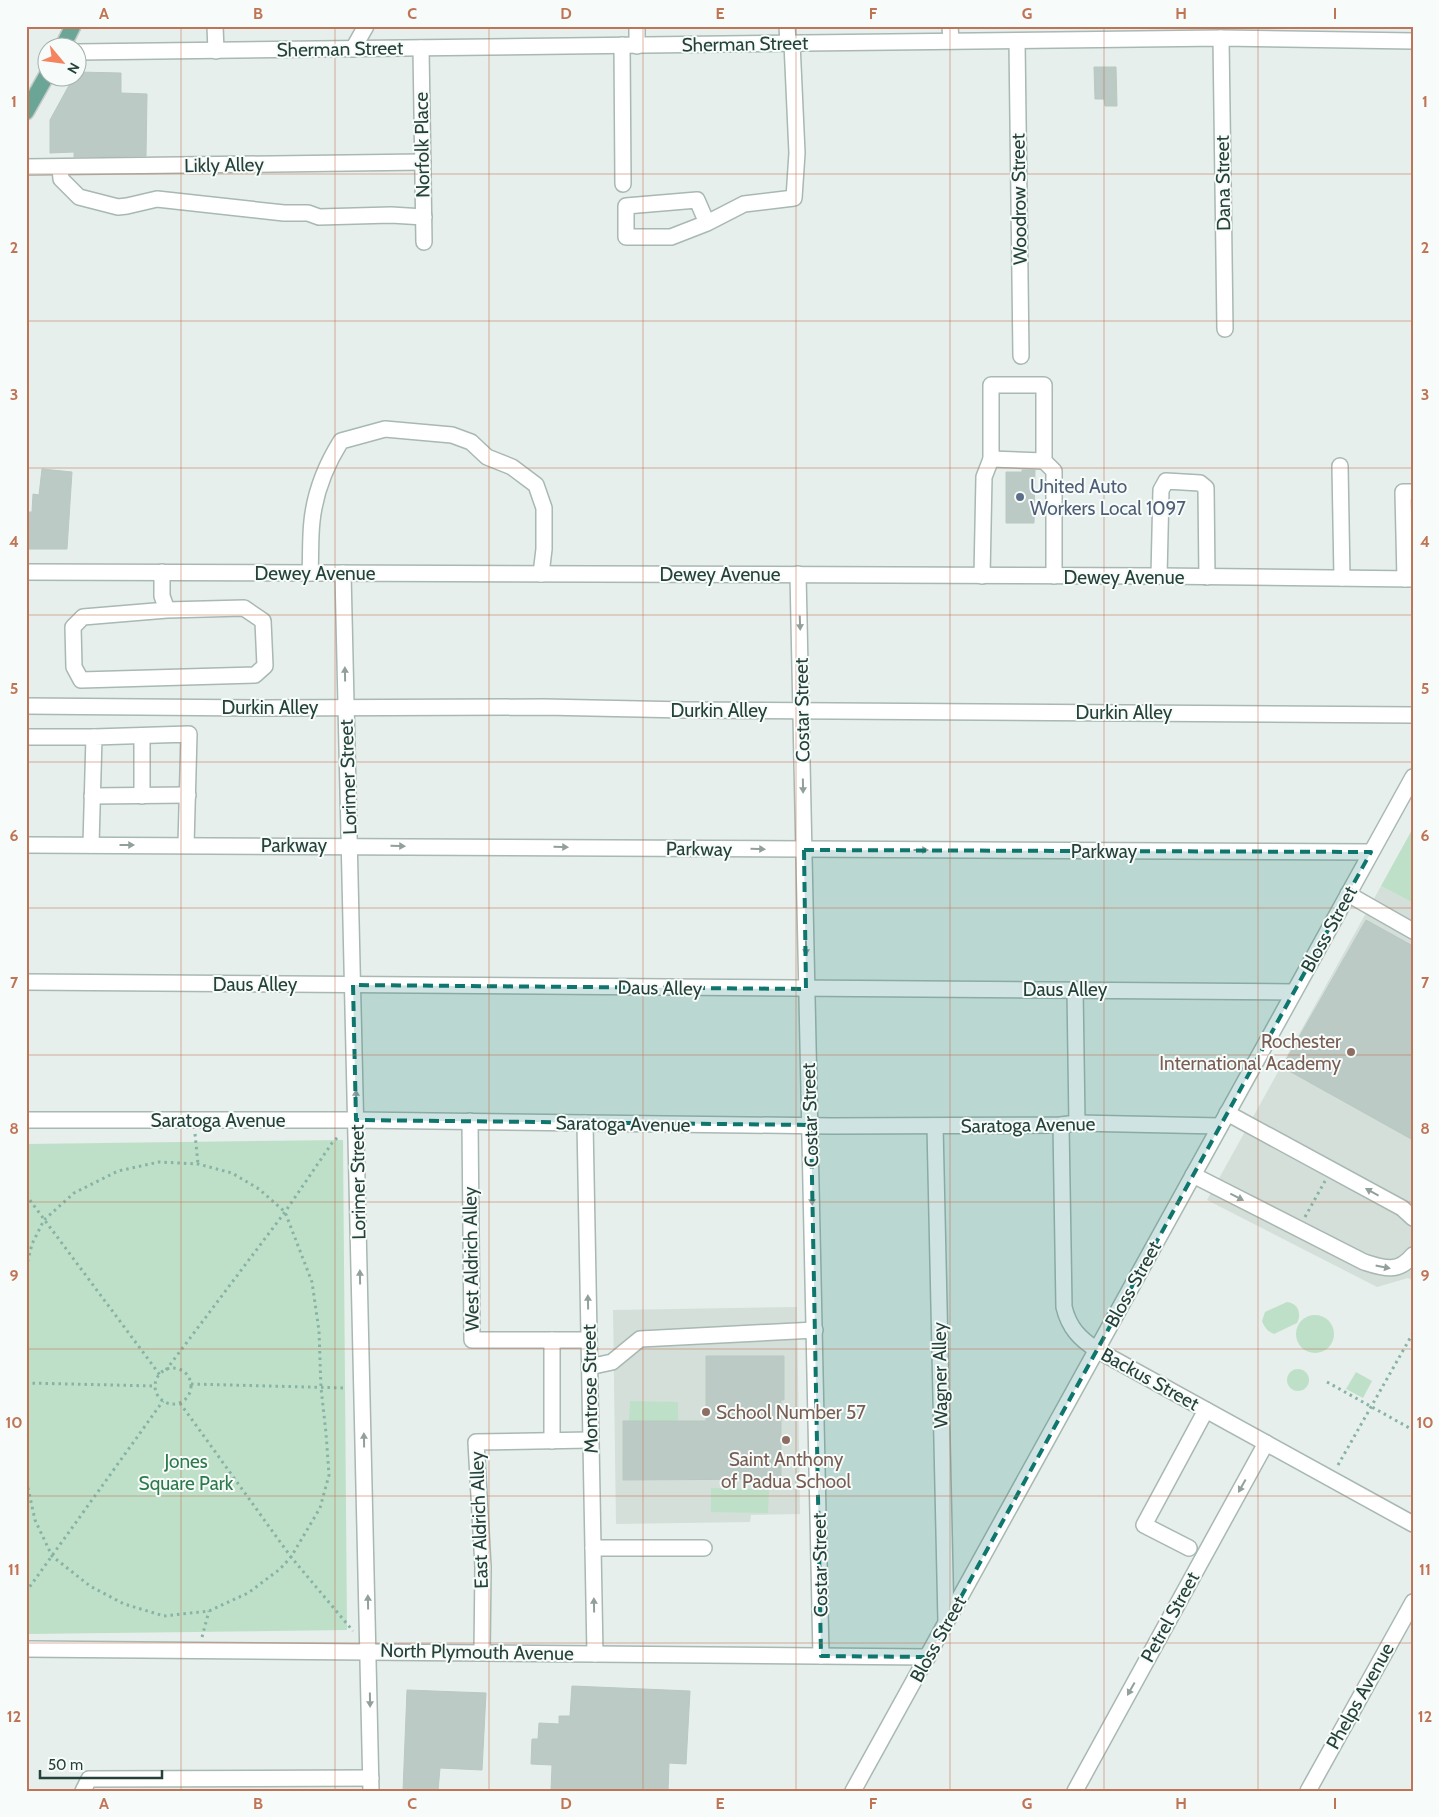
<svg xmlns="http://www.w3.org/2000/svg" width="1439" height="1817" viewBox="0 0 1439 1817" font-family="Cabin,sans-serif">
<rect width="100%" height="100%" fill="#e6efeb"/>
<g fill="#d4dfda">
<polygon points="1381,886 1413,903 1413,1281 1408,1278 1377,1287 1207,1200"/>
<polygon points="797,1307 800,1514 751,1515 750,1522 616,1524 613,1310"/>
</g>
<g fill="#bfe0c8">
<polygon points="1413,828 1413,903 1381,886"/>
<polygon points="343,1140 347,1630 26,1634 26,1144"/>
<path d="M1287,1302C1298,1303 1302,1314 1297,1323L1274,1334C1267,1331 1265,1328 1262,1321L1265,1312Z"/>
<circle cx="1315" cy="1334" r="19"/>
<circle cx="1298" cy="1380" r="11"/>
<polygon points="1356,1372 1372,1381 1363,1398 1346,1389"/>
<polygon points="630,1401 678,1402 678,1421 629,1421"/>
<polygon points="711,1488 769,1489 768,1513 711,1512"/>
</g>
<g fill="#bbcac4" stroke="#b8c9c2">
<polygon points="1094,67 1116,67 1117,106 1105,106 1104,99 1095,99"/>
<polygon points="78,72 121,73 121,93 147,94 146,156 74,157 74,152 50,153 50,120 73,78 78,78"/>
<polygon points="42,469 72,472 67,549 26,549 26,512 32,512 33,494 39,495"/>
<polygon points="1022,470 1035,470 1034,523 1006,523 1006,472 1022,472"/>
<polygon points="1366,920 1413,946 1413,1140 1282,1067"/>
<polygon points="706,1356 784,1356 784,1400 781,1400 781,1479 623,1480 623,1421 706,1421"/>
<polygon points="572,1686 690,1691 686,1764 669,1763 668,1791 551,1791 552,1765 531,1764 532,1739 538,1739 539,1723 559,1724 559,1716 570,1716"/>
<polygon points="407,1690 486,1693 482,1770 440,1768 438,1791 403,1791"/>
</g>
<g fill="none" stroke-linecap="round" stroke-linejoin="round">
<defs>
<g id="minor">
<polyline points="215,26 216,51"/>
<polyline points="637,26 637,46"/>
<polyline points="787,26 788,43"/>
<polyline points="950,26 951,41"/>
<polyline points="1221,38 1225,329"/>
<polyline points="1017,41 1021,356"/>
<polyline points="622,45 623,184"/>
<polyline points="421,48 424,242"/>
<polyline points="353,49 366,26"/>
<polyline points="78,52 1221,38 1413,41"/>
<polyline points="26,167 423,162"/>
<polyline points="60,167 61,179 79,197 118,207 127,206 157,199 284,213 308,213 319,217 391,215 424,217"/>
<polyline points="707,223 697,200 626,206 626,237 671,237 707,223 744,204 794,198 797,153 792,43"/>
<polyline points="991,459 1044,461"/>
<polyline points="1340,466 1342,578"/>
<polyline points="26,572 1159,576 1413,579"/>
<polyline points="162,572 162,596 167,610 244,608 263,621 265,666 255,675 81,680 74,667 73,627 83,617 167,610"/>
<path d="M310,573C311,556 310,538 312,521C315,492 326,465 341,441L385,429L452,435L471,442L487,457L512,467L536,485L544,508V549L541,574"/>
<polyline points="343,573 371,1791"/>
<polyline points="798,574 821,1656"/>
<polyline points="982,576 984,477 991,459 991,385 1044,385 1044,461 1054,471 1054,576"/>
<polyline points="1159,576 1161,490 1166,481 1200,483 1206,488 1207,577"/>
<polyline points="1405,579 1403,492 1413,492"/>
<polyline points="26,706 266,708 544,707 686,710 1413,715"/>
<polyline points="142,736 142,796"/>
<polyline points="26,737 94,737"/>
<polyline points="92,796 188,795"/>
<polyline points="26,845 1371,852"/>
<polyline points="91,845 94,737 189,734 186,845"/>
<polyline points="1348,894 1413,931"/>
<polyline points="26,982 1294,992"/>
<polyline points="1075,989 1077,1123"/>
<polyline points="1227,1113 1402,1208 1413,1218"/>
<polyline points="26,1120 356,1120 832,1126 1061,1125 1077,1123 1220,1126"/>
<polyline points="470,1121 472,1340 589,1340"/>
<polyline points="585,1123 595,1654"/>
<path d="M1061,1125L1064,1307C1069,1328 1080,1339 1097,1350L1413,1524"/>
<polyline points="935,1126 946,1622"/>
<path d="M1193,1175L1364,1262C1383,1268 1398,1274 1413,1255"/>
<polyline points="552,1340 552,1441"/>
<polyline points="589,1367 612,1362 640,1339 815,1330"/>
<polyline points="593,1548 704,1548"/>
<polyline points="1189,1548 1144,1525 1206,1410"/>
<polyline points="26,1649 928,1657"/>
<polyline points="482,1652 483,1567 476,1442 590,1440"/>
<polyline points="83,1791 89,1779 371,1778"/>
<polyline points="853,1791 1413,777"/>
<polyline points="1075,1791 1266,1443"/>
<polyline points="1308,1791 1413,1602"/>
</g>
<g id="major">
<polyline points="62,48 73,26"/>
<polyline points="26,112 48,73"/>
</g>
</defs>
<use href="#minor" stroke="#a8b8b2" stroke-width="18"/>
<use href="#major" stroke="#c2cac8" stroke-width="18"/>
<g stroke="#86b3a5" stroke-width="3" stroke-dasharray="2.5 4" stroke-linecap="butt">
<polyline points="195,1134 198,1164"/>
<polyline points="26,1195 160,1375"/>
<polyline points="1305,1217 1325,1181"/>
<polyline points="26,1268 32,1244 44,1220 74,1193 118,1171 159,1162 198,1164 232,1173 259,1189 285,1212 312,1282 319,1331 321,1388 326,1433 329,1475 320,1508 291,1557 280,1569 248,1593 209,1611 164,1616 124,1604 90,1586 52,1556 35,1520 26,1479"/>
<circle cx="173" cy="1386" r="18"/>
<polyline points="166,1370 285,1212 332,1143 339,1136"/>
<polyline points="1327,1382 1413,1430"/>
<polyline points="26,1383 155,1386"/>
<polyline points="191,1384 347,1388"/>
<polyline points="180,1403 291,1557 353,1631"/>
<polyline points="1338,1465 1413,1333"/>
<polyline points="26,1592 163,1401"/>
<polyline points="202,1637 209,1611"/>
</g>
<use href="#minor" stroke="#fff" stroke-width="15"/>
<use href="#major" stroke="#6aa596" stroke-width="15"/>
</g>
<defs><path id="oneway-solid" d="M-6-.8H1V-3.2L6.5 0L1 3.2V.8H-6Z" transform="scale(1.25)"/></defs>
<g fill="#92a09c">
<use href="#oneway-solid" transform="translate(800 623) rotate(88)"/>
<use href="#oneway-solid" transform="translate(345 674) rotate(-91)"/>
<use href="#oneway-solid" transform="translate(803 786) rotate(89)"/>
<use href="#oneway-solid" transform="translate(127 845)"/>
<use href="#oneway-solid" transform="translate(398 846) rotate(1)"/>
<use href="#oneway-solid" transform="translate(561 847) rotate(1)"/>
<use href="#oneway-solid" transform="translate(758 849) rotate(1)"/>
<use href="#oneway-solid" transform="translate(921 850)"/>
<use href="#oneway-solid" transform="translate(806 948) rotate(89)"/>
<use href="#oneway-solid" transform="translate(356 1097) rotate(-91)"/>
<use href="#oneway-solid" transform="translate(1372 1192) rotate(-151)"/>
<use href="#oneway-solid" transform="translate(1237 1197) rotate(27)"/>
<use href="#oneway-solid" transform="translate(812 1198) rotate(89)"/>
<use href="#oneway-solid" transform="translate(1383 1267) rotate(11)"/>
<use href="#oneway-solid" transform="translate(360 1277) rotate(-91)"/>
<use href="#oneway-solid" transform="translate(588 1302) rotate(-91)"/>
<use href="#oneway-solid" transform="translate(364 1440) rotate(-91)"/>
<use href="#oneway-solid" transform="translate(1242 1486) rotate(119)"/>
<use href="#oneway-solid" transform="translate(368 1602) rotate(-91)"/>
<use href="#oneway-solid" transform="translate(594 1605) rotate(-91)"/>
<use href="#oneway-solid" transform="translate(1131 1689) rotate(119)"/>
<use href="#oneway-solid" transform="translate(370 1700) rotate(89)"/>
</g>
<path fill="#0f766e" fill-opacity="0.2" stroke="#0f766e" stroke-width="4" stroke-dasharray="10 6" stroke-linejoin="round" d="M804,850L1371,852L928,1657L821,1656L811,1125L356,1120L353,985L806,989Z"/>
<path fill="none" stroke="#c07456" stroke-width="1" stroke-opacity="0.55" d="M181,26V1791M335,26V1791M489,26V1791M643,26V1791M796,26V1791M950,26V1791M1104,26V1791M1258,26V1791M26,174H1413M26,321H1413M26,468H1413M26,615H1413M26,762H1413M26,908H1413M26,1055H1413M26,1202H1413M26,1349H1413M26,1496H1413M26,1643H1413"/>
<circle fill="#5c6f8a" stroke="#f7fbf9" stroke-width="2" cx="1020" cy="497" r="5"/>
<g fill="#8d6e63" stroke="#f7fbf9" stroke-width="2">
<circle cx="1351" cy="1052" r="5"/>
<circle cx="706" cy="1412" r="5"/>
<circle cx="786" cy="1440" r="5"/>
</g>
<g text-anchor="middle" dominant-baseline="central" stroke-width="4" stroke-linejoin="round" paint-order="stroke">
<g font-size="19" fill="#24423a" stroke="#f7fbf9">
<text transform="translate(745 44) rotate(-1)">Sherman Street</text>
<text transform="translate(340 49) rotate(-1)">Sherman Street</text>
<text transform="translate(422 145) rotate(-91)">Norfolk Place</text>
<text transform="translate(224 165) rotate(-1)">Likly Alley</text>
<text transform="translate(1223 183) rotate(-91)">Dana Street</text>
<text transform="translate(1019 199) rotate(-91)">Woodrow Street</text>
<text x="315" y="573">Dewey Avenue</text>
<text x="720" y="574">Dewey Avenue</text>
<text x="1124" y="577">Dewey Avenue</text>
<text x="270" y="707">Durkin Alley</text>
<text x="719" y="710">Durkin Alley</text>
<text transform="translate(802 710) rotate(-91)">Costar Street</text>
<text x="1124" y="712">Durkin Alley</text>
<text transform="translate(348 777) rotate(-92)">Lorimer Street</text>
<text x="294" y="845">Parkway</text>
<text transform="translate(699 849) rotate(1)">Parkway</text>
<text x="1104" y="851">Parkway</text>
<text transform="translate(1329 929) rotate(-61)">Bloss Street</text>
<text x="255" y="984">Daus Alley</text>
<text transform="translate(660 988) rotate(1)">Daus Alley</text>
<text x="1065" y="989">Daus Alley</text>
<text transform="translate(810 1115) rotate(-92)">Costar Street</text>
<text x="218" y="1120">Saratoga Avenue</text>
<text transform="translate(623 1124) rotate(1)">Saratoga Avenue</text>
<text transform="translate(1028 1125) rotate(-1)">Saratoga Avenue</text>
<text transform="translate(358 1182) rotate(-91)">Lorimer Street</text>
<text transform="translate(471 1259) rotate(-91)">West Aldrich Alley</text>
<text transform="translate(1133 1284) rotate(-61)">Bloss Street</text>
<text transform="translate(940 1375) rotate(-91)">Wagner Alley</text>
<text transform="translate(1150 1379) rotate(29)">Backus Street</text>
<text transform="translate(590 1389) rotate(-91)">Montrose Street</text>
<text transform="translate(479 1520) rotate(-92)">East Aldrich Alley</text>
<text transform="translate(820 1565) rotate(-91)">Costar Street</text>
<text transform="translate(1170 1617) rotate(-61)">Petrel Street</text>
<text transform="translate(938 1639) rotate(-61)">Bloss Street</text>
<text transform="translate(477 1652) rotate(1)">North Plymouth Avenue</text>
<text transform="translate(1360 1696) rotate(-61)">Phelps Avenue</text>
</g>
<g font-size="19" fill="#4e5e75" stroke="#f7fbf9" text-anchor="start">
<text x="1030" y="486">United Auto<tspan x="1030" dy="22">Workers Local 1097</tspan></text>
</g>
<g font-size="19" fill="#785e54" stroke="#f7fbf9" text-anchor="end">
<text x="1341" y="1041">Rochester<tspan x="1341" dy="22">International Academy</tspan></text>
<text x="716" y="1412" text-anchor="start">School Number 57</text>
<text x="786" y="1459" text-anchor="middle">Saint Anthony<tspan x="786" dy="22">of Padua School</tspan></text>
</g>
<g font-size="19" fill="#2d7a4b" stroke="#f7fbf9">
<text x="186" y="1461">Jones<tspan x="186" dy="22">Square Park</tspan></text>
</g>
</g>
<rect width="1439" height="1817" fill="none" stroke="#f7fbf9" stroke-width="55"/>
<g transform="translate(62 62) rotate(119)"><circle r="24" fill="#f7fbf9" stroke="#a3b1ad"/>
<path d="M0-4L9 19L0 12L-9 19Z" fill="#f4845f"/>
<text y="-8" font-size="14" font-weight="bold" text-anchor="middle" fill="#24423a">N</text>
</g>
<path d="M40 1770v8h122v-8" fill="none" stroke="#24423a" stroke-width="2.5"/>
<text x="48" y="1770" font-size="15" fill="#24423a" stroke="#f7fbf9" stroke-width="4" paint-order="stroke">50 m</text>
<rect x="28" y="28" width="1384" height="1762" fill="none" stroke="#c07456" stroke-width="2"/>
<g font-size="16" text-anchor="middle" font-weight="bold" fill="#c07456">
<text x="104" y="19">A</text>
<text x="258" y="19">B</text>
<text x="412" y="19">C</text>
<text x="566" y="19">D</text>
<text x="720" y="19">E</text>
<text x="873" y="19">F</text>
<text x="1027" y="19">G</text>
<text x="1181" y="19">H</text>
<text x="1335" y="19">I</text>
<text x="14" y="107">1</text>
<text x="1425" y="107">1</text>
<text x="14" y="253">2</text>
<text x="1425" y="253">2</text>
<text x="14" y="400">3</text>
<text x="1425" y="400">3</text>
<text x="14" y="547">4</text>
<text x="1425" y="547">4</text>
<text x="14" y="694">5</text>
<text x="1425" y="694">5</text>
<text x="14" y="841">6</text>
<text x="1425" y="841">6</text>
<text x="14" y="988">7</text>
<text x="1425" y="988">7</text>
<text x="14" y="1134">8</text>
<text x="1425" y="1134">8</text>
<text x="14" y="1281">9</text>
<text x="1425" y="1281">9</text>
<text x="14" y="1428">10</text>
<text x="1425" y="1428">10</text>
<text x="14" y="1575">11</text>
<text x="1425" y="1575">11</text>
<text x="14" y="1722">12</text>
<text x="1425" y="1722">12</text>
<text x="104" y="1809">A</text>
<text x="258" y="1809">B</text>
<text x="412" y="1809">C</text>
<text x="566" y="1809">D</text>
<text x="720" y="1809">E</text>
<text x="873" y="1809">F</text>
<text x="1027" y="1809">G</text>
<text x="1181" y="1809">H</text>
<text x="1335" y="1809">I</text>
</g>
</svg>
